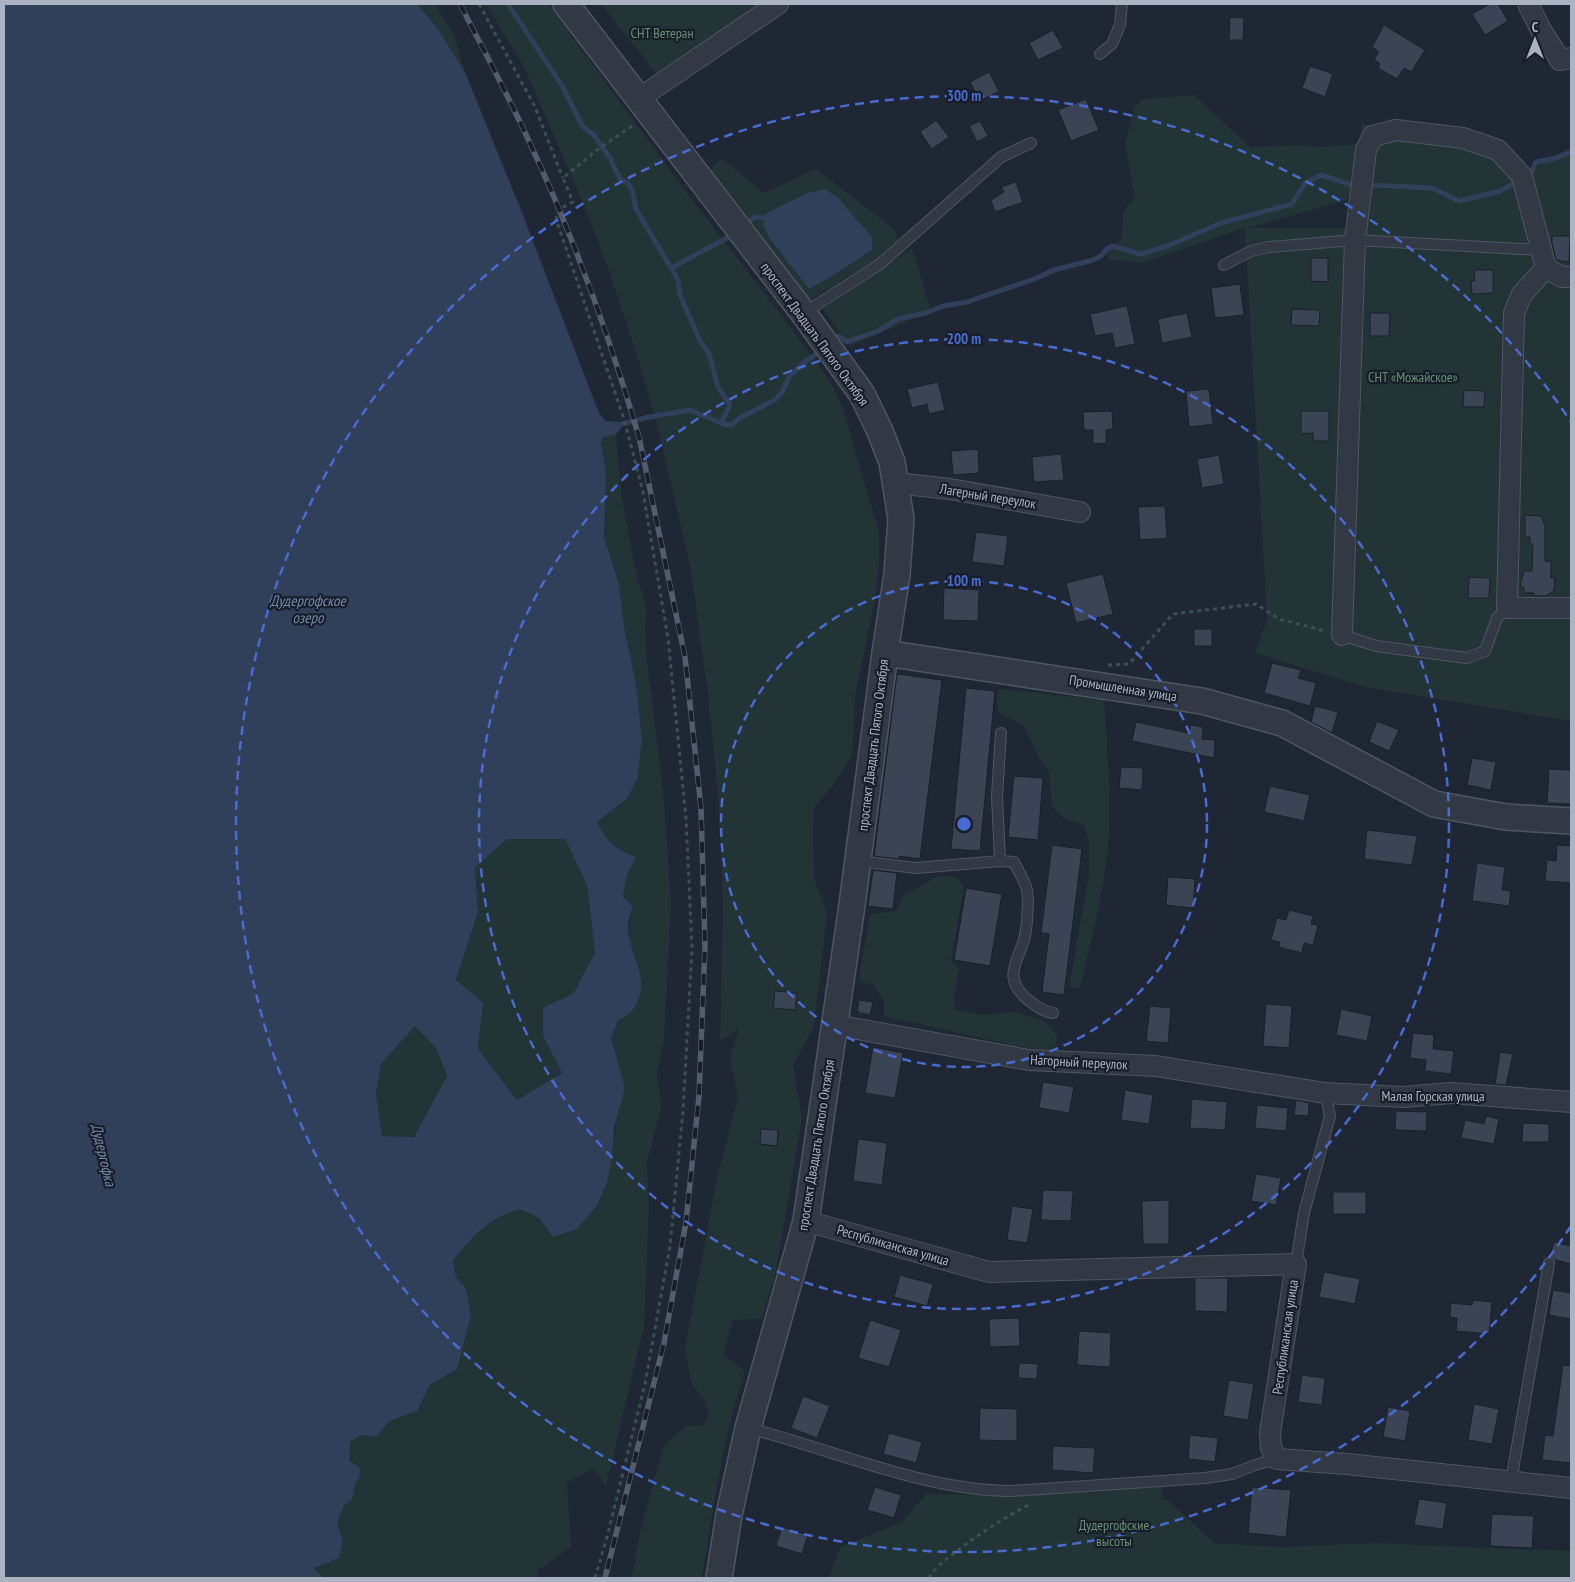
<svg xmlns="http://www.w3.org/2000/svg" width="1575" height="1582" viewBox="0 0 1575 1582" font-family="'PT Sans Narrow',sans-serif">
<rect width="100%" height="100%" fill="#1f2734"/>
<g fill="#223436" fill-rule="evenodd">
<polygon points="417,4 435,4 454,35 465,72 438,29"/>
<path d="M486,4H548L696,205L779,312L830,381L844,410L855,452L879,531V563L875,599L855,696L852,755L832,787L813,809L814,878L827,913L814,1027L793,1065L802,1118L775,1276L762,1319L733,1320L723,1355L745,1371C723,1439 713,1508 702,1578H632L640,1532L663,1448L678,1432L689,1426L703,1425L709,1416L705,1401L691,1383L685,1347L718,1173L738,1098L730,1057L739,1029L720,1041L723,905L718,793L708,695L691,570L659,432L639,362L606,262L584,205L524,67Z"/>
<polygon points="601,4 762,4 657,74"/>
<path d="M1194,95L1250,147L1297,145L1317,147L1359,144L1362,124L1459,130L1523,173L1571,147V721L1365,687L1255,653L1267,620L1245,228L1142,263L1109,259L1107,252L1122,238L1123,212L1135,197L1125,144L1135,106L1144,99ZM1353,195L1349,228H1247L1347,200Z"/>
<path d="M721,158L764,193L816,169L894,229L898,239L875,260L811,299L804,296L710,170ZM807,193L872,250L839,272L809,288L763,224L766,213Z"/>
<polygon points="912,248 931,311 850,346 823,309"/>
<path d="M616,434L622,499L637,578L646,605L645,644L664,800L671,904L664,1039L657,1073L661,1108L647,1162L649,1207L644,1326L606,1486L594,1469L567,1482L571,1547L538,1570V1578H323L314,1568L339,1558L343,1541L337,1523L344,1505L353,1498C355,1479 350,1462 350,1442L361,1435L376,1437L390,1421L417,1411L430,1385L457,1369L471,1316L466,1289L456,1277L453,1261C473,1236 488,1218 520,1209L539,1218L553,1237L607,1183L617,1116V1061L611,1038L639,967L630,943L628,926L633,907L623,896L627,875L636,857C613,848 609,843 597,822L628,799L642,738L636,684L625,632L619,584L604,537L606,471L601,443L603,437Z"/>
<path d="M999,689L1104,700C1107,748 1112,797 1108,845C1104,894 1091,941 1080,988L1069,987L1089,875V841L1084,825L1065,819L1052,806L1049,773L1039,758L1024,726L998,712L997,700Z"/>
<polygon points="507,839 565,839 587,885 595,953 573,994 543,1036 562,1073 517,1100 478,1049 483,1003 456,981 478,912 475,868"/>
<path d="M937,876L957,877L964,887L951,961L959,969L954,998L955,1010L983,1015L1015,1012L1044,1021L1058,1036L1054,1050L1021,1047L884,1016V1001C878,995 878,989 872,983L864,984L859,978L870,914L896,911L903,896Z"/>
<polygon points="415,1026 436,1048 447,1076 414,1137 381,1136 376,1094 381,1064"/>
<polygon points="1162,1485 1162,1499 1167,1499 1214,1543 1282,1547 1373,1543 1571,1551 1571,1578 829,1578 840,1547 902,1522 926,1494 993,1495"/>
</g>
<g fill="#303f5a" fill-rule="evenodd">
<path d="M4,4H417L438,29L465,72L521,210L599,413L606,421L620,422L621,429L616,434L603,437L601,443L606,471L604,537L619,584L625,632L636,684L642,738L637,779L627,799L597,822C609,843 613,848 636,857L627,875L623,896L633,907C631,913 628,920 628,926C627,952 651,977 637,1002C632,1013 629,1015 618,1020L611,1038L625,1088L614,1128L612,1158L607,1183L596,1207L577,1229L553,1237L539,1218L520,1209C488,1218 473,1236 453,1261L456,1277L466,1289L471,1316L457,1369L430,1385L417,1411L390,1421L376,1437L361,1435L350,1442V1461L360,1468L359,1478L355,1483L353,1498L344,1505L337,1523L343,1541L339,1558L314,1568L323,1578H4ZM507,839H565L587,885L595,953L573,994L543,1008V1036L562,1073L517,1100L478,1049L483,1003L456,980L478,912L475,868ZM415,1026L436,1048L447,1076L414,1137L382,1136L376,1094L381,1064Z"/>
<polygon points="825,189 838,198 872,237 872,250 839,272 809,289 769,238 763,224 766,213 807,193"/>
</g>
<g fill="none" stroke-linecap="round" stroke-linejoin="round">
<g stroke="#303f5a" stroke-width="5">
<polyline points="508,4 562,86 583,127 593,134 610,158 620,179 628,183 632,190 636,209 678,280 680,295 700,341 709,353 718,387 730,405 721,423"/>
<polyline points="1527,175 1532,171 1536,162 1556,158 1571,152"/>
<polyline points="1369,185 1432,188 1459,201 1501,191 1517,181"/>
<polyline points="748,222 755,217 769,218"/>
<polyline points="671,268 727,238"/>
<polyline points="837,337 839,336 847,342 878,331 898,319 926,313 943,306 967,302 1037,278 1054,270 1093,260 1101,256 1107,249 1112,246 1141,254 1167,246 1221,223 1292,204 1305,183 1321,175 1355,186"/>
<polyline points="614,426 649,417 690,410 726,425 732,425 738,419 775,400 783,391 789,377 802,364 819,352"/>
</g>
</g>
<g fill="#3b4455" stroke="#1a202b">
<polygon points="1490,4 1498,4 1508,21 1485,35 1472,14"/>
<polygon points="1230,17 1244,18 1243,40 1229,40"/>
<polygon points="1384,25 1425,50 1411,72 1404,68 1397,79 1378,68 1380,64 1374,59 1379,52 1372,47"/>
<polygon points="1053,30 1063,48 1038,60 1029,43"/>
<polygon points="1310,66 1333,74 1325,97 1302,88"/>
<polygon points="989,72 999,91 980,101 970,82"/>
<polygon points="1086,99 1099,130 1071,141 1058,110"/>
<polygon points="936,120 949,137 932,149 920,132"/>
<polygon points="980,121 988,136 977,142 969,126"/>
<polygon points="1016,182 1023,202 995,212 991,200 1004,192 1001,187"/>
<polygon points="1552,236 1570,236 1569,262 1556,260 1552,243"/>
<polygon points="1311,258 1328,258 1328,282 1311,281"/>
<polygon points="1474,270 1493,270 1493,293 1472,294 1471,281 1475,281"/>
<polygon points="1240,284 1244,315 1215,318 1211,288"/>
<polygon points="1127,306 1135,344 1115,348 1112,333 1095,336 1090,314"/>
<polygon points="1292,309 1320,310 1319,326 1291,325"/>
<polygon points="1187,313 1192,337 1162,343 1158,319"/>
<polygon points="1370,313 1390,313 1389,336 1370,336"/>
<polygon points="938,382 945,410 929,414 927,404 912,408 907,389"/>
<polygon points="1209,389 1213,424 1189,427 1186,391"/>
<polygon points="1464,390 1485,391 1484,407 1463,407"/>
<polygon points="1112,411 1113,429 1106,430 1106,443 1093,444 1093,430 1084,430 1083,412"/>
<polygon points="1301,411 1329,411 1329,441 1313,441 1313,433 1301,434"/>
<polygon points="978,449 979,473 953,475 951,451"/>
<polygon points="1061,454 1064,480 1034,482 1032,457"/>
<polygon points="1219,455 1224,484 1202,488 1197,459"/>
<polygon points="1165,506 1167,538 1140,540 1138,507"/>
<polygon points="1525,515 1541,516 1545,526 1545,561 1551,561 1551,578 1555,578 1554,591 1546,596 1534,596 1534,593 1524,593 1524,588 1520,585 1524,571 1532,571 1533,544 1530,544 1530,537 1525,537"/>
<polygon points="976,532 1008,536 1004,566 972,562"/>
<polygon points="1103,574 1113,614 1076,623 1066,583"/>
<polygon points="1469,577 1490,578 1489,598 1468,598"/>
<polygon points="944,588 979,590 978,621 943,620"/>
<rect x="1194" y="629" width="18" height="17"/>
<polygon points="1272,663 1301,670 1298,678 1316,683 1310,706 1264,693"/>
<polygon points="897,674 942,680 920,859 899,856 899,859 874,856"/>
<polygon points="966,688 995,691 980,851 951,849"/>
<polygon points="1315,706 1338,712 1332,733 1311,722"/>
<polygon points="1377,721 1399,730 1389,751 1369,742"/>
<polygon points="1136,722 1189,733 1190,725 1203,727 1202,739 1215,740 1214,758 1132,741"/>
<polygon points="1472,758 1496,762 1491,790 1467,785"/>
<polygon points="1121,767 1143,768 1142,790 1119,788"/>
<polygon points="1549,769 1571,770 1571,804 1547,803"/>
<polygon points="1014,776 1043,778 1038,840 1008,837"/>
<polygon points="1270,786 1310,795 1304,821 1264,812"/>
<polygon points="1367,830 1417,836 1412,865 1364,859"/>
<polygon points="1052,845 1082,849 1064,995 1042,992 1049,934 1041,933"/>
<polygon points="1557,845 1571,846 1571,883 1545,881 1547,860 1556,861"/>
<polygon points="1477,863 1505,867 1502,890 1511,891 1509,906 1472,901"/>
<polygon points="873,870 897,873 893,909 868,906"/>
<polygon points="1168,877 1195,879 1193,908 1166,905"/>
<polygon points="966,888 1002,894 990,966 954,960"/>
<polygon points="1289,910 1313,916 1311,924 1318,925 1313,945 1304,943 1302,953 1279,947 1280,942 1271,940 1277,918 1286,920"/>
<polygon points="775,991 797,993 795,1010 773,1008"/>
<polygon points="859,1000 873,1002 870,1015 857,1012"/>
<polygon points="1266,1004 1292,1006 1289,1048 1263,1046"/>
<polygon points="1150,1006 1171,1008 1168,1043 1146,1041"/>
<polygon points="1341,1009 1372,1016 1367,1041 1336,1035"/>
<polygon points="1413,1033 1434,1035 1433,1049 1454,1051 1451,1074 1425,1071 1426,1060 1410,1058"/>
<polygon points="873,1047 903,1053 895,1098 865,1093"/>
<polygon points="1500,1052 1513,1054 1506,1085 1495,1084"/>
<polygon points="1043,1082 1074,1087 1069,1113 1039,1108"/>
<polygon points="1125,1090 1153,1095 1149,1124 1121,1120"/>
<polygon points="1192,1099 1227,1102 1225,1130 1190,1128"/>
<polygon points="1296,1100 1309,1103 1308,1116 1294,1115"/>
<polygon points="1257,1105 1288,1108 1286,1131 1255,1128"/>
<polygon points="1396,1111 1427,1112 1426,1131 1395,1130"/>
<polygon points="1486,1116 1499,1119 1494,1144 1461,1138 1465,1120 1484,1124"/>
<polygon points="1523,1123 1549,1124 1549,1142 1522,1142"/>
<polygon points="761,1129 778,1130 777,1146 760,1144"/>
<polygon points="858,1139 887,1143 882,1185 853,1181"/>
<polygon points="1256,1174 1281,1178 1276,1205 1251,1201"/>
<polygon points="1043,1190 1073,1191 1071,1221 1041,1220"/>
<rect x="1333" y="1192" width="33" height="22"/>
<polygon points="1169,1200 1169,1244 1143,1244 1142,1201"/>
<polygon points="1012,1206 1033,1209 1027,1243 1007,1240"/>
<polygon points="1554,1242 1571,1246 1571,1264 1555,1260 1550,1256"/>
<polygon points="1324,1272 1360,1279 1355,1304 1319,1297"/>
<polygon points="900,1275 933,1284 927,1306 894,1297"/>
<polygon points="1195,1278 1228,1278 1227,1312 1195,1311"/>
<polygon points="1553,1290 1571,1293 1571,1319 1549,1315"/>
<polygon points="1473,1300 1492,1302 1489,1334 1456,1331 1457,1318 1450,1317 1451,1303 1472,1305"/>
<polygon points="1019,1318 1020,1346 990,1347 989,1319"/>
<polygon points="870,1320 901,1330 889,1367 858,1358"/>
<polygon points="1079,1331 1111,1333 1110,1367 1077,1365"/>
<polygon points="1019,1363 1038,1364 1037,1379 1018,1378"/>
<polygon points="1563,1365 1571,1366 1571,1463 1542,1460 1545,1435 1553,1436"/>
<polygon points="1302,1375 1325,1378 1322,1405 1298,1402"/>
<polygon points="1229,1380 1254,1384 1248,1420 1223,1416"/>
<polygon points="803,1396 830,1406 817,1438 791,1428"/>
<polygon points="1474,1404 1499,1409 1492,1444 1468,1440"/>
<polygon points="1388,1407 1410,1411 1405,1441 1383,1437"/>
<polygon points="980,1408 1017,1409 1017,1441 979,1440"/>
<polygon points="889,1433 922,1442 916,1463 883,1454"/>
<polygon points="1190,1435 1218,1438 1215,1462 1188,1459"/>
<polygon points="1053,1446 1095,1448 1093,1473 1052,1470"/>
<polygon points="875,1487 901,1495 894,1518 867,1510"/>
<polygon points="1252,1487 1291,1490 1286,1537 1248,1533"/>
<polygon points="1419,1499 1447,1503 1443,1529 1414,1525"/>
<polygon points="1492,1514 1534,1516 1532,1548 1490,1546"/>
<polygon points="782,1527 808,1535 802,1554 776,1546"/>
</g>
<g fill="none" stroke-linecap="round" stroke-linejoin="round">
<defs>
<g id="service">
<polyline points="1100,54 1112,44 1120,25 1122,4"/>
<polyline points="1224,265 1251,251 1269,247 1355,240 1541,250"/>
<polyline points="804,313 880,264 1001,157 1031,143"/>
<polyline points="1342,635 1376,646 1467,658 1485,651 1497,618 1507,608"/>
<path d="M858,861L916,868L1000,861L1014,862C1018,871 1025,881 1027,890C1029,901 1027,925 1025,936C1019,961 1001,977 1027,999C1036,1006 1042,1011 1053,1013"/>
<polyline points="1000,861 997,796 1001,733"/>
<polyline points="1296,1264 1304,1213 1330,1116 1325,1093"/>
<path d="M748,1428C832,1449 924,1491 1011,1491L1205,1478L1232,1474L1255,1465L1277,1459"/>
<polyline points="1511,1481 1549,1263"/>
</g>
<g id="minor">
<polyline points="1528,4 1541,30 1560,60 1571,58"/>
<polyline points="638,99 778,4"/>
<polyline points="1546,268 1522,294 1514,313 1507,608 1571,608"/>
<polyline points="896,483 950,489 1080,512"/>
<polyline points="1342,635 1355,240 1366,150 1373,136 1396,130 1463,138 1498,150 1522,176 1546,268 1562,277 1571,277"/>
<polyline points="835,1025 1029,1060 1156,1066 1325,1093 1403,1097 1451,1093 1571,1102"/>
<polyline points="806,1221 989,1272 1296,1264 1270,1433 1271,1448 1277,1459 1347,1464 1571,1488"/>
</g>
<g id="tertiary">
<polyline points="566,4 804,314 862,394 879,429 892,462 901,519 897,574 885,653 852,905 806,1221 748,1428 729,1515 719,1578"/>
<polyline points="885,653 1202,701 1282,723 1434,804 1506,817 1571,821"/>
</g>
</defs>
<use href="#service" stroke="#4f5663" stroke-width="12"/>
<use href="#minor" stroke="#4f5663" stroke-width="22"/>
<use href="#tertiary" stroke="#4f5663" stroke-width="28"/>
<g stroke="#3e4f53" stroke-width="3" stroke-dasharray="4 4" stroke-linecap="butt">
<polyline points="479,4 534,105 563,178"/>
<polyline points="1108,665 1129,664 1173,614 1256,604 1279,619 1325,631"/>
<polyline points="595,1578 607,1537 645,1384 670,1246 683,1111 692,948 686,818 668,638 643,492 624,419 556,219 559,209 573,202 563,178 597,150 635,124"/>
<path d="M929,1578C935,1568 944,1561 953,1554C978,1534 1004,1518 1032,1503"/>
</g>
<use href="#service" stroke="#323945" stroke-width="10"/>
<use href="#minor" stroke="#323945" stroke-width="20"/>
<use href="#tertiary" stroke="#323945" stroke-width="25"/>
<defs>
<path id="rail" d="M460,4C483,49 507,93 528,139C573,235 609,335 639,437L685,657L701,808L705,945L699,1096L686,1222L664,1343L605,1578"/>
</defs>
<use href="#rail" stroke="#545c6c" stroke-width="5.5"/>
<use href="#rail" stroke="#181e29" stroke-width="4" stroke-dasharray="11" stroke-linecap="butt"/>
</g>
<g fill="none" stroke="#486cd1" stroke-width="2.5" stroke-dasharray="9 6">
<circle cx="964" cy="824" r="243"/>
<circle cx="964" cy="824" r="485"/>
<path d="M1571 1226A728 728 0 1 1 1571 422"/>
</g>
<g text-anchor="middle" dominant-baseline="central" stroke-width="4.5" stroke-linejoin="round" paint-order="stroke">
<g font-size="14" fill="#649271" stroke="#181e29">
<text x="662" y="33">СНТ Ветеран</text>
<text x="1413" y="377">СНТ «Можайское»</text>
<text x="1114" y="1525">Дудергофские<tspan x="1114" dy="16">высоты</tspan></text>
</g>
<g font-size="14" fill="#abb3c2" stroke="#181e29">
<text transform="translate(815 334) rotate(54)">проспект Двадцать Пятого Октября</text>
<text transform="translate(988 496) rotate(9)">Лагерный переулок</text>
<text transform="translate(1123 688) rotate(9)">Промышленная улица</text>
<text transform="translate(873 745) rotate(-83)">проспект Двадцать Пятого Октября</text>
<text transform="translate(1079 1062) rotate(3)">Нагорный переулок</text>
<text x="1433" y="1096">Малая Горская улица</text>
<text transform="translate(816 1145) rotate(-81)">проспект Двадцать Пятого Октября</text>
<text transform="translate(893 1245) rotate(16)">Республиканская улица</text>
<text transform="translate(1285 1337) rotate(-82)">Республиканская улица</text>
</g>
<g font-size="15" font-style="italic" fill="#7488ab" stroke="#181e29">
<text x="308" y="600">Дудергофское<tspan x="308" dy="17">озеро</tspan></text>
<text transform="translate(104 1155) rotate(77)">Дудергофка</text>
</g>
</g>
<circle cx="964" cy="824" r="8" fill="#486cd1" stroke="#181e29" stroke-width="2.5"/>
<g font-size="15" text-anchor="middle" font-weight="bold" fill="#486cd1" stroke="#181e29" stroke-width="4.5" stroke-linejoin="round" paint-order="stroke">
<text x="964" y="101">300 m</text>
<text x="964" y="344">200 m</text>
<text x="964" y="586">100 m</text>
</g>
<rect width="1575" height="1582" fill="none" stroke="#abb3c2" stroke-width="10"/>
<g transform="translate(1535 40)" stroke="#181e29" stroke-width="4" paint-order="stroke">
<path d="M0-4L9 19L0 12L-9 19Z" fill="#abb3c2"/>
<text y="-8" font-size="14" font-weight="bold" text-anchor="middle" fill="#abb3c2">С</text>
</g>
</svg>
